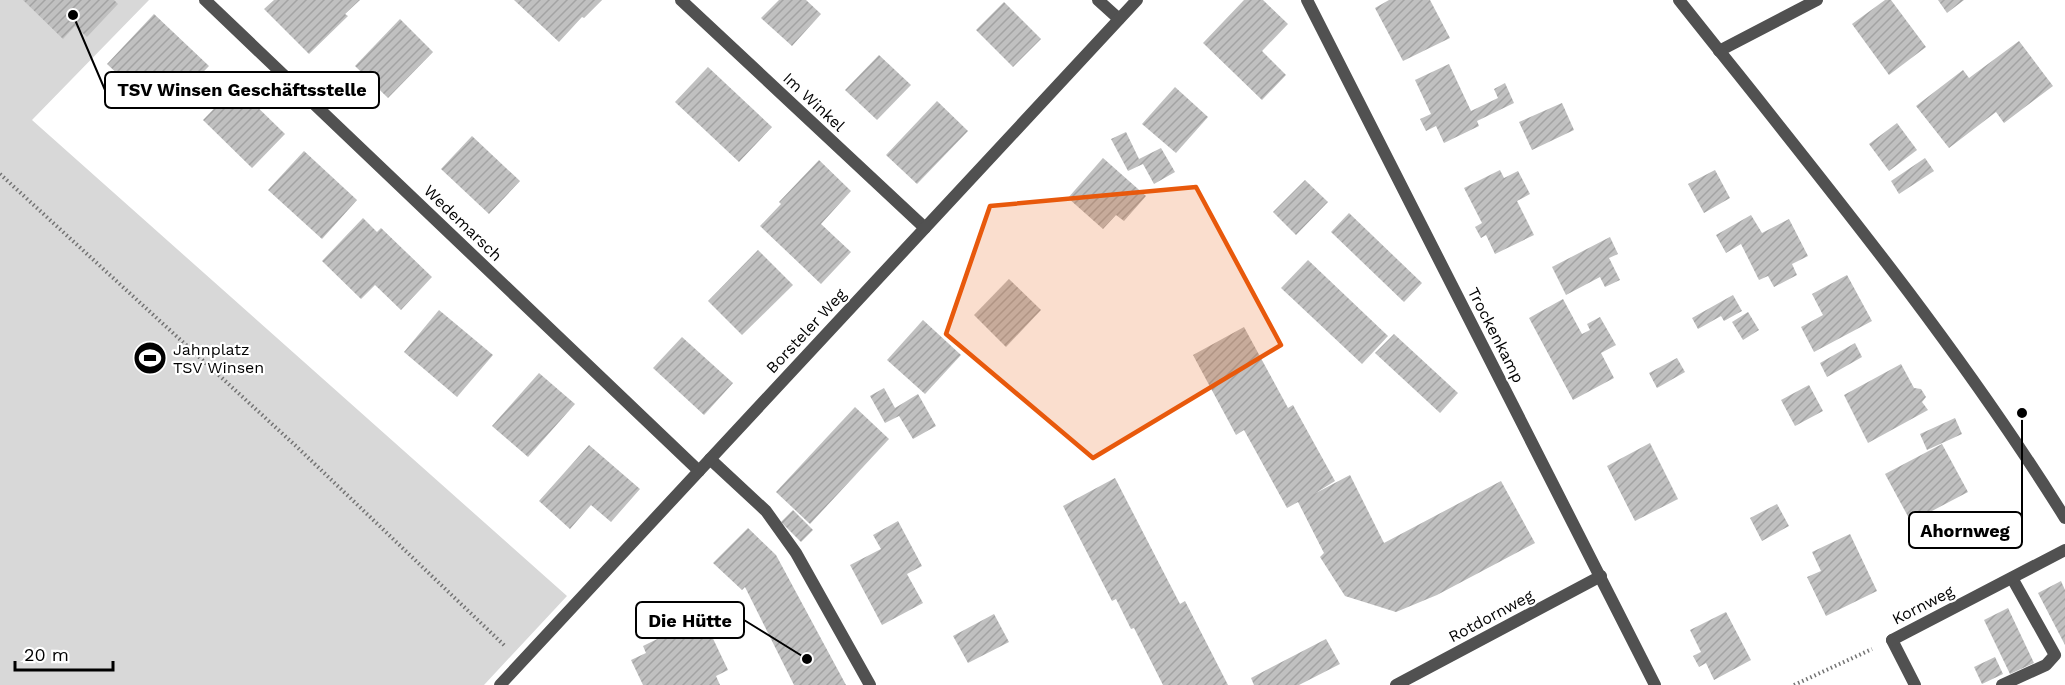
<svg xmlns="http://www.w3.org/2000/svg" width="2065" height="685" viewBox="0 0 2065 685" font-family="'Work Sans',sans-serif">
<defs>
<pattern id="building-hatch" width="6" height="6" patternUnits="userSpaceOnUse" patternTransform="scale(1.5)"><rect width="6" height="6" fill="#c0c0c0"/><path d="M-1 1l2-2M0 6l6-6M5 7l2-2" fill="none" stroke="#a3a3a3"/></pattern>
</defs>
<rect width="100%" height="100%" fill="#fff"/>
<polygon fill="#d8d8d8" points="0,0 149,0 32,120 567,596 484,685 0,685"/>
<g fill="url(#building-hatch)">
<polygon points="23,0 114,0 118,4 87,37 75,26 63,39"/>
<polygon points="274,0 360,0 345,14 348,16 309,54 264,9"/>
<polygon points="514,0 602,0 584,18 582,17 559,42"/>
<polygon points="779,0 806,0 821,14 792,46 761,18"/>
<polygon points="1244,0 1263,0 1288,24 1262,51 1286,75 1262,100 1203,43"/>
<polygon points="1389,0 1430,0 1450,38 1403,61 1375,8"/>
<polygon points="1885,0 1891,0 1926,47 1889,75 1852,24"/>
<polygon points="1938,0 1964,0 1947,13"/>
<polygon points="1004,2 1041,39 1013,67 976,30"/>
<polygon points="154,14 209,66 171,105 150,85 140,95 107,64"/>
<polygon points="400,19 433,52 388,98 355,66"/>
<polygon points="2019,41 2053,86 2004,123 1996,112 1949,148 1916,106 1963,70 1969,78"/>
<polygon points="879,55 911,85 877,120 845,90"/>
<polygon points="1449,64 1471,111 1498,98 1494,89 1505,83 1514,103 1477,121 1479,126 1444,143 1436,126 1426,131 1420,119 1431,114 1415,80"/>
<polygon points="708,67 772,127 739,162 675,102"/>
<polygon points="236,86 285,134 252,168 203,120"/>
<polygon points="1175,87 1208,117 1176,153 1142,124"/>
<polygon points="937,101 968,131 917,184 886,155"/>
<polygon points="1562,103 1574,130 1532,150 1519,122"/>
<polygon points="1897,123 1917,150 1889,171 1869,144"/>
<polygon points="1126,132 1139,159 1161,148 1175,172 1154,184 1143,164 1128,171 1111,139"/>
<polygon points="472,136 520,181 489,214 441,169"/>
<polygon points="304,151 357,200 322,239 268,190"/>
<polygon points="1103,158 1146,196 1124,221 1116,215 1103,229 1068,198"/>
<polygon points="1925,158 1934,171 1899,194 1891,181"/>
<polygon points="819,160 851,191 821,224 851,252 821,284 760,226 781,204 779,202"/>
<polygon points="1500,170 1504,178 1518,171 1530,194 1517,201 1534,235 1495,254 1486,235 1481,238 1475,227 1482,223 1464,188"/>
<polygon points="1715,170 1730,198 1704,213 1688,184"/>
<polygon points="1305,180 1328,202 1296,235 1273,212"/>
<polygon points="1349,213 1422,283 1404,302 1331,232"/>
<polygon points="1751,215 1762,233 1789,219 1808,256 1792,264 1797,275 1774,287 1768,276 1759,280 1741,244 1726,253 1716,235"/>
<polygon points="363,218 377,232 381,228 432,277 401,310 375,285 361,299 322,261"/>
<polygon points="1610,237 1618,254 1609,258 1620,280 1605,287 1600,277 1566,295 1552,267"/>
<polygon points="758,250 793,285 742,335 708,301"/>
<polygon points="1308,260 1388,336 1362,364 1281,288"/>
<polygon points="1847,275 1872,321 1814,352 1801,327 1823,315 1812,294"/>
<polygon points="1009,279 1041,310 1006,347 974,315"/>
<polygon points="1733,295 1742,311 1724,321 1721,316 1698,329 1692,318"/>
<polygon points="1563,299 1582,334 1590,330 1587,324 1600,317 1616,345 1601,353 1614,378 1573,400 1529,318"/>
<polygon points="439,310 493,355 457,397 404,352"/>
<polygon points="1748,312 1759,330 1743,340 1732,322"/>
<polygon points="923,320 961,355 925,394 887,360"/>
<polygon points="1244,327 1288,408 1293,405 1335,481 1314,494 1350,475 1384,543 1501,481 1535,543 1437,595 1396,612 1345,596 1320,557 1324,553 1298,502 1287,508 1244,430 1236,435 1193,355"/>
<polygon points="1394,334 1458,393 1440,413 1375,353"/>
<polygon points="682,337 733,383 704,415 653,368"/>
<polygon points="1855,343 1862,357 1827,377 1820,363"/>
<polygon points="1677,358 1685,372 1657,388 1649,373"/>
<polygon points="1901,364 1914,388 1921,389 1926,397 1922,402 1928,410 1868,443 1844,395"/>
<polygon points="539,373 575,404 528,457 492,426"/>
<polygon points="1809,385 1823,411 1795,426 1781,400"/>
<polygon points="884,388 895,408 918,394 936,426 913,439 899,416 885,423 870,396"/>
<polygon points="855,407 889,439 810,524 776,492"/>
<polygon points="1955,418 1962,434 1927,450 1920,434"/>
<polygon points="1650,443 1678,499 1635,521 1607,466"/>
<polygon points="1942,444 1968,492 1911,522 1885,474"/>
<polygon points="589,445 640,489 611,522 591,505 570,529 539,501"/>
<polygon points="1115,478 1180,604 1185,601 1228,685 1163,685 1134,628 1131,629 1116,599 1112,601 1063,506"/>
<polygon points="1777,504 1789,526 1762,541 1750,518"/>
<polygon points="793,510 813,530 801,542 781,522"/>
<polygon points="898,521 922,566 907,574 923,603 882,625 850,565 881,549 873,535"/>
<polygon points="748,528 776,555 846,685 794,685 745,587 742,590 713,563"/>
<polygon points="1850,534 1877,591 1826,616 1807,577 1821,571 1812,552"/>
<polygon points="2061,581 2065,590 2065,645 2038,593"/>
<polygon points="2008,608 2034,663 2010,674 1984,620"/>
<polygon points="1726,612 1751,660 1714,680 1706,663 1699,667 1693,656 1701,652 1690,630"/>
<polygon points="994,614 1009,642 968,663 953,636"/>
<polygon points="690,623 693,630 706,624 728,670 716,676 720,685 643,685 631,660 646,653 643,646"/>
<polygon points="1326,639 1340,664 1299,685 1254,685 1251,678"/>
<polygon points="1995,657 2003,674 1982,684 1974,667"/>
</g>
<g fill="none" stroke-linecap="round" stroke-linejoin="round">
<g stroke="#737373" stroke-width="4" stroke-dasharray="1.5 3" stroke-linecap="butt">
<polyline points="0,174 297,447 506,647"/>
<polyline points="1794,685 1872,649"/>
</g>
<g stroke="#515151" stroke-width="12">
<polyline points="1719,51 1817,0"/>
<polyline points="710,459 766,511 796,553 870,685"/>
<polyline points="1892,640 1915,685"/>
<polyline points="2002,685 2046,665 2055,655 2012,578"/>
</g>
<g stroke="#515151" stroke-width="12">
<polyline points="205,0 699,471"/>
<polyline points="681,0 925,228"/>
<polyline points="1098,0 1119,19"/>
<polyline points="1307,0 1655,685"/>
<path d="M1679,0C1813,169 1951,335 2065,518"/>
<polyline points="1892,640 2065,550"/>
<polyline points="500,685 1137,0"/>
<polyline points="1396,685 1601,576"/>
</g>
</g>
<path fill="#e8590c" fill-opacity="0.2" stroke="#e8590c" stroke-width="4.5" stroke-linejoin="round" d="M1196,187L1281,345L1093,458L946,334L990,206Z"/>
<defs>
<symbol id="stadium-disc" viewBox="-11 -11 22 22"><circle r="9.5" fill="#000" stroke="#fff"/><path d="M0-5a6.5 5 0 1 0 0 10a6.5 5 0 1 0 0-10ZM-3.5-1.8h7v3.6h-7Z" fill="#fff"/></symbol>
</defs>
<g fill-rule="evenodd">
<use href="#stadium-disc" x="131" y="339" width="38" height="38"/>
</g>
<g text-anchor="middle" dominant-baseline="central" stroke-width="4.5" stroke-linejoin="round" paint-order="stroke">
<g font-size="16" fill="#000" stroke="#fff">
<text transform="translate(814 102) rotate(43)">Im Winkel</text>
<text transform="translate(463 223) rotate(44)">Wedemarsch</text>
<text transform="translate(806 331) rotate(-47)">Borsteler Weg</text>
<text transform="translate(1496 335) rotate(63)">Trockenkamp</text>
<text transform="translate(1923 605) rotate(-27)">Kornweg</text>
<text transform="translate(1491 616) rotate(-28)">Rotdornweg</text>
</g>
<g font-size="16" fill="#000" stroke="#fff" text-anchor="start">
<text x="173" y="349">Jahnplatz<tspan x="173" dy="18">TSV Winsen</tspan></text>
</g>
</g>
<path fill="none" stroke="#000" stroke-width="2" d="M73 15L105 90M2022 413L2022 530M807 659L744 620"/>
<g fill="#000" stroke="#fff" stroke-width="2">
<circle cx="73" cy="15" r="6"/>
<circle cx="2022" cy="413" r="6"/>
<circle cx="807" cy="659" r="6"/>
</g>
<g fill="#fff" stroke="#000" stroke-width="2">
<rect x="105" y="72" width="274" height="36" rx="6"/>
<rect x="1909" y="512" width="113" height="36" rx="6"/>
<rect x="636" y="602" width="108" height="36" rx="6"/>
</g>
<g font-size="18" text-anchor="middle" font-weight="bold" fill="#000">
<text x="242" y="96">TSV Winsen Geschäftsstelle</text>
<text x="1965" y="537">Ahornweg</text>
<text x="690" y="627">Die Hütte</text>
</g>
<path d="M15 661v9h98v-9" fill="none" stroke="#000000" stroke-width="3"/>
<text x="24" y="661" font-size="18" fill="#000000" stroke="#ffffff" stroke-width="4.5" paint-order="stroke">20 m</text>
</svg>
